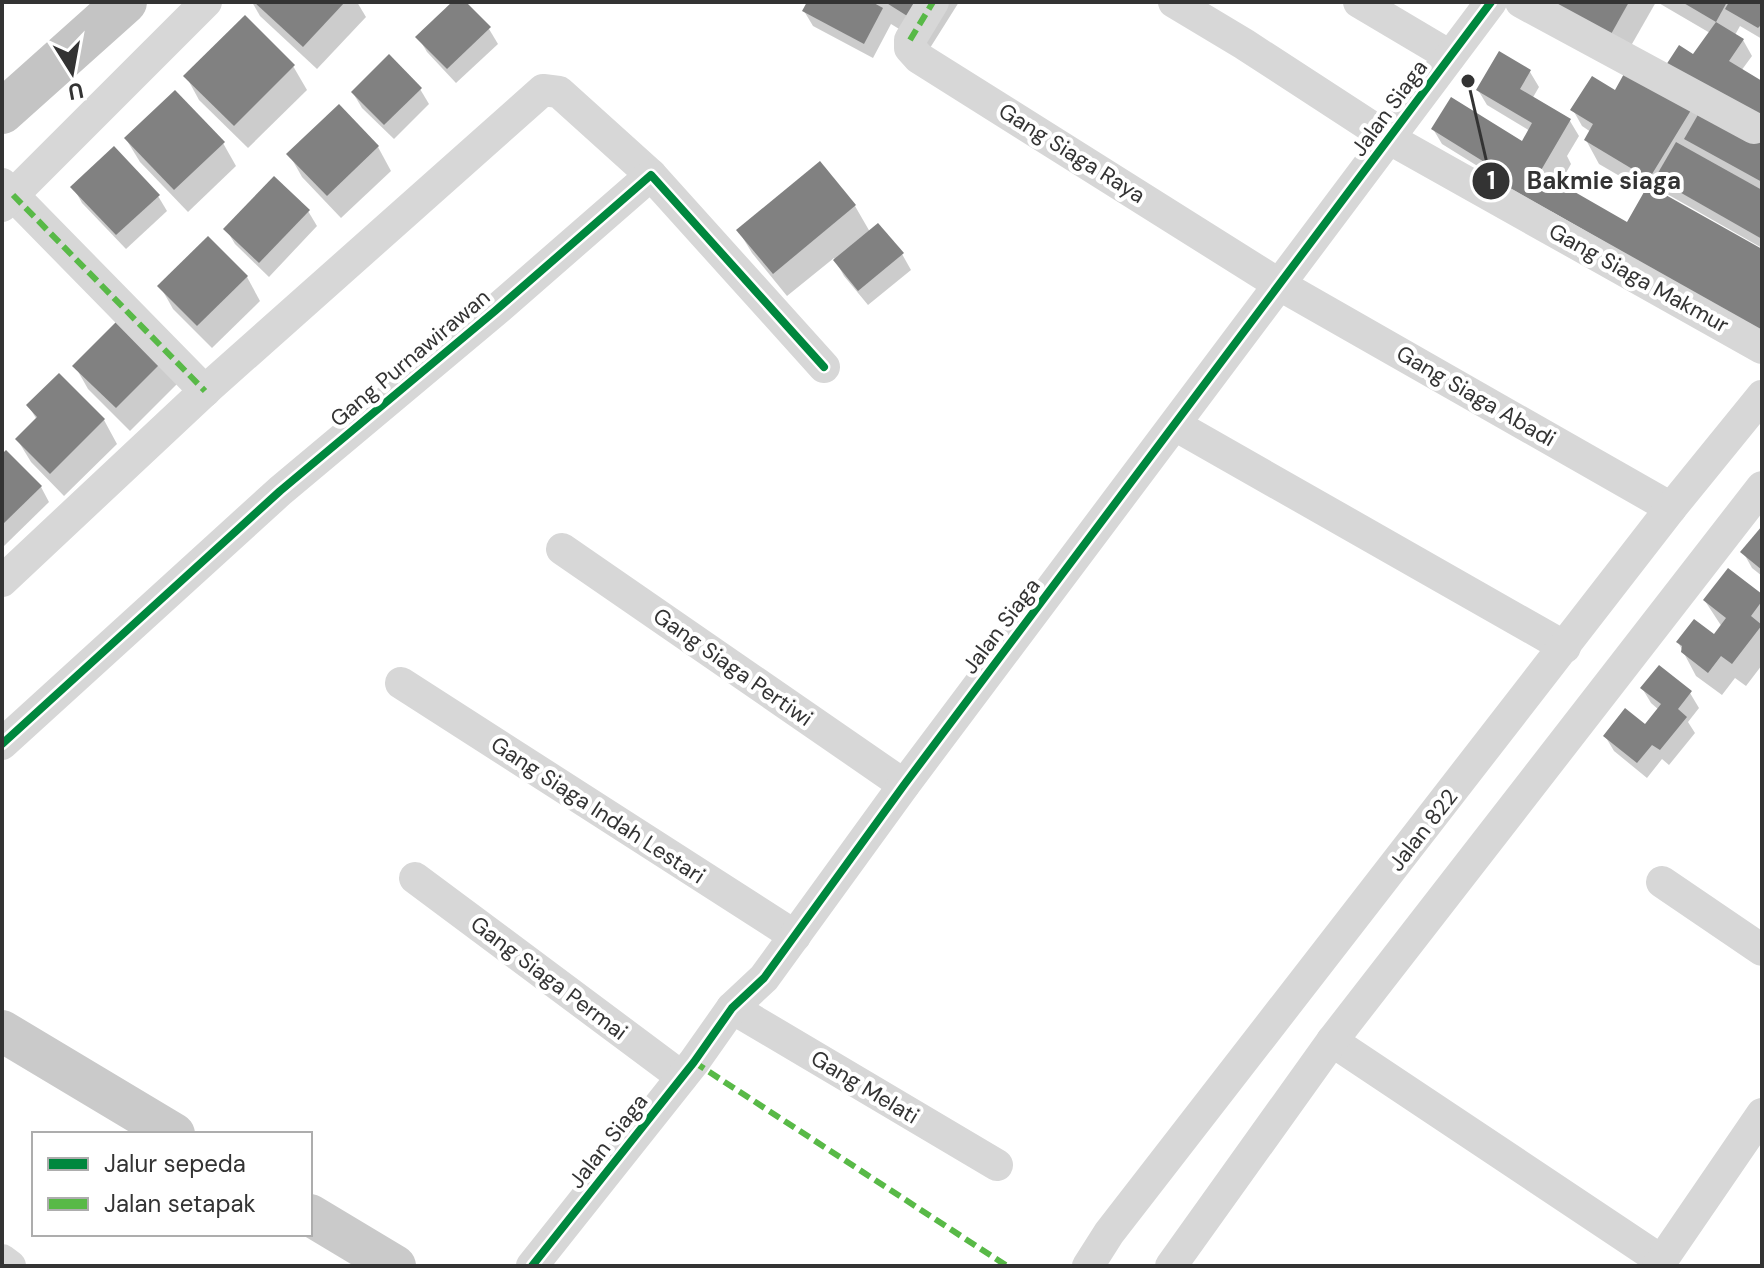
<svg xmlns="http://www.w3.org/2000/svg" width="1764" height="1268" viewBox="0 0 1764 1268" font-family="'DM Sans',sans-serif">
<rect width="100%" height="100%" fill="#fff"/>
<g fill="#0003">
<polygon points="252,2 357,2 366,17 317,69 260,16"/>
<polygon points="455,2 464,2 489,29 498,44 456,83 427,52 418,37"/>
<polygon points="809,2 959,2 930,48 891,24 873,58 813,26 804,11"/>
<polygon points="1530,2 1656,2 1620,65"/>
<polygon points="1657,2 1762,2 1762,39 1740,26 1735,35 1743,40 1752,56 1741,71 1762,83 1693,56 1710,33"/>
<polygon points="293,66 307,90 248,148 199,100 186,76"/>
<polygon points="1631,66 1762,142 1762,248 1667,194 1666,198 1762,253 1514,204 1500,180 1442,144 1433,129 1522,144 1530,131 1487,105 1478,90 1530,72 1539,87 1532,99 1570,121 1579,136 1567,156 1571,164 1559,185 1627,226 1647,192 1599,164 1586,140 1591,132 1582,126 1573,110 1615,92"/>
<polygon points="420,89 429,104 394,139 362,108 353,93"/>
<polygon points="126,139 223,143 236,166 188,212 140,162"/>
<polygon points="378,147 391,171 341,218 302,177 289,154"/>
<polygon points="819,164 855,206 870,232 902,254 911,270 868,305 844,276 834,258 787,296 752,253 738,230"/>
<polygon points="73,187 158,196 167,211 126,249 82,203"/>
<polygon points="308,211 317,226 269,277 235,244 226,229"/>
<polygon points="247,277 260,301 212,348 173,309 160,286"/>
<polygon points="122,319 177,384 130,431 88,389 75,366"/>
<polygon points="59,376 104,420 117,444 64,496 31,462 17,439 37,420 28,405"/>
<polygon points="2,456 41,487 49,502 3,547"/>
<polygon points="1762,529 1762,576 1752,568 1743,552"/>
<polygon points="1762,596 1762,665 1746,686 1735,678 1722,695 1696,676 1678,642 1715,636 1722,627 1705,601"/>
<polygon points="1642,688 1690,693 1699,708 1688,722 1695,733 1669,765 1662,759 1647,778 1614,751 1605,736 1646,727 1659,710 1651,703"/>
</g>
<g fill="#818181">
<polygon points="254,2 345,2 303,47"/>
<polygon points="452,2 466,2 491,27 447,69 415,37"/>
<polygon points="807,2 872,2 883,8 864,44 802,11"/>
<polygon points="885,2 922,2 912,19"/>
<polygon points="1535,2 1629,2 1606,43"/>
<polygon points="1682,2 1727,2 1716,22"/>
<polygon points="1729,2 1762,2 1762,24 1758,28 1725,9"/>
<polygon points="245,15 295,65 234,126 183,76"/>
<polygon points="1716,22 1744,39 1729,61 1762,81 1762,124 1666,65 1679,45 1693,54"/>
<polygon points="1499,51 1531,70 1520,89 1571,119 1540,172 1627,222 1648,185 1762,249 1762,332 1498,181 1502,173 1431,129 1451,97 1522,141 1532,123 1476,90"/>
<polygon points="389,54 422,88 384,125 351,92"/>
<polygon points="1630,63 1696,102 1649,179 1584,140 1593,124 1570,110 1592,76 1615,90"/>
<polygon points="175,90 225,142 174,190 124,138"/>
<polygon points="339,104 379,146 327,196 286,154"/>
<polygon points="1703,106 1762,138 1762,182 1684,139"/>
<polygon points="1676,142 1762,190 1762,239 1655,178"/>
<polygon points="114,146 160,195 116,235 70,187"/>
<polygon points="820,161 856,205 773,274 736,230"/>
<polygon points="274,176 310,210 259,263 223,229"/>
<polygon points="878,223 904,253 858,291 833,260"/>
<polygon points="208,236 248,276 197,326 157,286"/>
<polygon points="122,316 165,359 116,408 72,366"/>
<polygon points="59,373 105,419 50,474 15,439 37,417 26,405"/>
<polygon points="6,450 42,486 2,525 2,454"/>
<polygon points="1762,526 1762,570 1740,552"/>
<polygon points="1728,568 1762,594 1762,601 1751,616 1762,625 1732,664 1721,656 1708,673 1681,652 1682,646 1676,642 1694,619 1714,634 1726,618 1703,600"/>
<polygon points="1659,665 1692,691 1678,709 1687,717 1660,750 1652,745 1637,763 1603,736 1625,708 1645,724 1661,704 1640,688"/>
</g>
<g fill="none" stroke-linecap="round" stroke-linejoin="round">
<g stroke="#d7d7d7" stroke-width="32">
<polyline points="933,2 910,40 910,48 919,58 1280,285 1671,508"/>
<polyline points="1174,2 1244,44 1390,139 1762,348"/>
<polyline points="1359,2 1450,56"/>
<polyline points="1521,2 1754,128"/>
<polyline points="2,184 205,391"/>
<polyline points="2,206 206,2"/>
<polyline points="1175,425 1565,647"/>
<polyline points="562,549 904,785"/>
<polyline points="2,581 209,387 543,90 559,92 651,175"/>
<polyline points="401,683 795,936"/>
<polyline points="2,744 280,491 495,311 651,175 824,367"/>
<polyline points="415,878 682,1077"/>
<polyline points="1662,882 1762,950"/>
<polyline points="732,1008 997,1165"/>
<polyline points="1332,1041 1662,1261"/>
<polyline points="2,1260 10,1266"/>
<polyline points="532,1266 694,1062 732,1008 764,978 904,785 1491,2"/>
<polyline points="1088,1266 1109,1233 1671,508 1762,396"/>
<polyline points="1171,1266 1332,1041 1762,487"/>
<polyline points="1658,1266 1762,1114"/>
</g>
<g stroke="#cacaca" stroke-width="42">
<polyline points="2,1031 174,1134"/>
<polyline points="310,1215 395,1266"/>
</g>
<polyline stroke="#c4c4c4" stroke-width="44" points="2,112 125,2"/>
<g stroke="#58b947" stroke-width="6" stroke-dasharray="12 6" stroke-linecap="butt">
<polyline points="910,40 933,2"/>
<polyline points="13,195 205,391"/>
<polyline points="694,1062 1007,1266"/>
</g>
<defs>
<g id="cycleway">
<polyline points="2,744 280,491 495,311 651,175 824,367"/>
<polyline points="532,1266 694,1062 732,1008 764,978 904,785 1491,2"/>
</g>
</defs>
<use href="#cycleway" stroke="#fff" stroke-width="13"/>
<use href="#cycleway" stroke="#00873e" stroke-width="8"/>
</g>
<g text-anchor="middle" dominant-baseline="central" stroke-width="8" stroke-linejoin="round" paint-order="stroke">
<g font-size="22" fill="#333" stroke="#fff">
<text transform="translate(1389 108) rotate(-54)">Jalan Siaga</text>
<text transform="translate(1072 153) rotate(32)">Gang Siaga Raya</text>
<text transform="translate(1639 278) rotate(29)">Gang Siaga Makmur</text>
<text transform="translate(410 358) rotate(-40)">Gang Purnawirawan</text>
<text transform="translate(1476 396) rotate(30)">Gang Siaga Abadi</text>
<text transform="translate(1001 626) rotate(-53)">Jalan Siaga</text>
<text transform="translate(733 667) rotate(35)">Gang Siaga Pertiwi</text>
<text transform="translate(598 810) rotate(33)">Gang Siaga Indah Lestari</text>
<text transform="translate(1423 830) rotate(-52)">Jalan 822</text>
<text transform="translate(549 978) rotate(37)">Gang Siaga Permai</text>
<text transform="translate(865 1087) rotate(31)">Gang Melati</text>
<text transform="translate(608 1141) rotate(-52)">Jalan Siaga</text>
</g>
</g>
<path fill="none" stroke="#333" stroke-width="3" d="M1468 81L1491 181"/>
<g fill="#333" stroke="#fff" stroke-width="3">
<circle cx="1468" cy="81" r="8"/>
<circle cx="1491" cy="181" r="20"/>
</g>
<g font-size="24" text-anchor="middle" font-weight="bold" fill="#fff">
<text x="1491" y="189">1</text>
</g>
<g font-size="24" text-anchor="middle" font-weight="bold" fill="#333" stroke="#fff" stroke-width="8" stroke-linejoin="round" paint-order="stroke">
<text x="1604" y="189">Bakmie siaga</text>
</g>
<rect width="1764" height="1268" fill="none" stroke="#333333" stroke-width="8"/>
<rect x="32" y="1132" width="280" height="104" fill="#ffffff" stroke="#adadad" stroke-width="2"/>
<rect x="48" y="1158" width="40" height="12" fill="#00873e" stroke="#adadad" stroke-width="2"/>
<text x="104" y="1172" font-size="24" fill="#333333">Jalur sepeda</text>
<rect x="48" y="1198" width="40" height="12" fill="#58b947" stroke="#adadad" stroke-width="2"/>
<text x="104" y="1212" font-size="24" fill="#333333">Jalan setapak</text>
<g transform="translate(72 72) rotate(169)" stroke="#ffffff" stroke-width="6" paint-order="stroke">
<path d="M0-6L14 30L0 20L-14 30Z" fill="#333333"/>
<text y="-12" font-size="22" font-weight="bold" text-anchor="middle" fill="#333333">U</text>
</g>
</svg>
